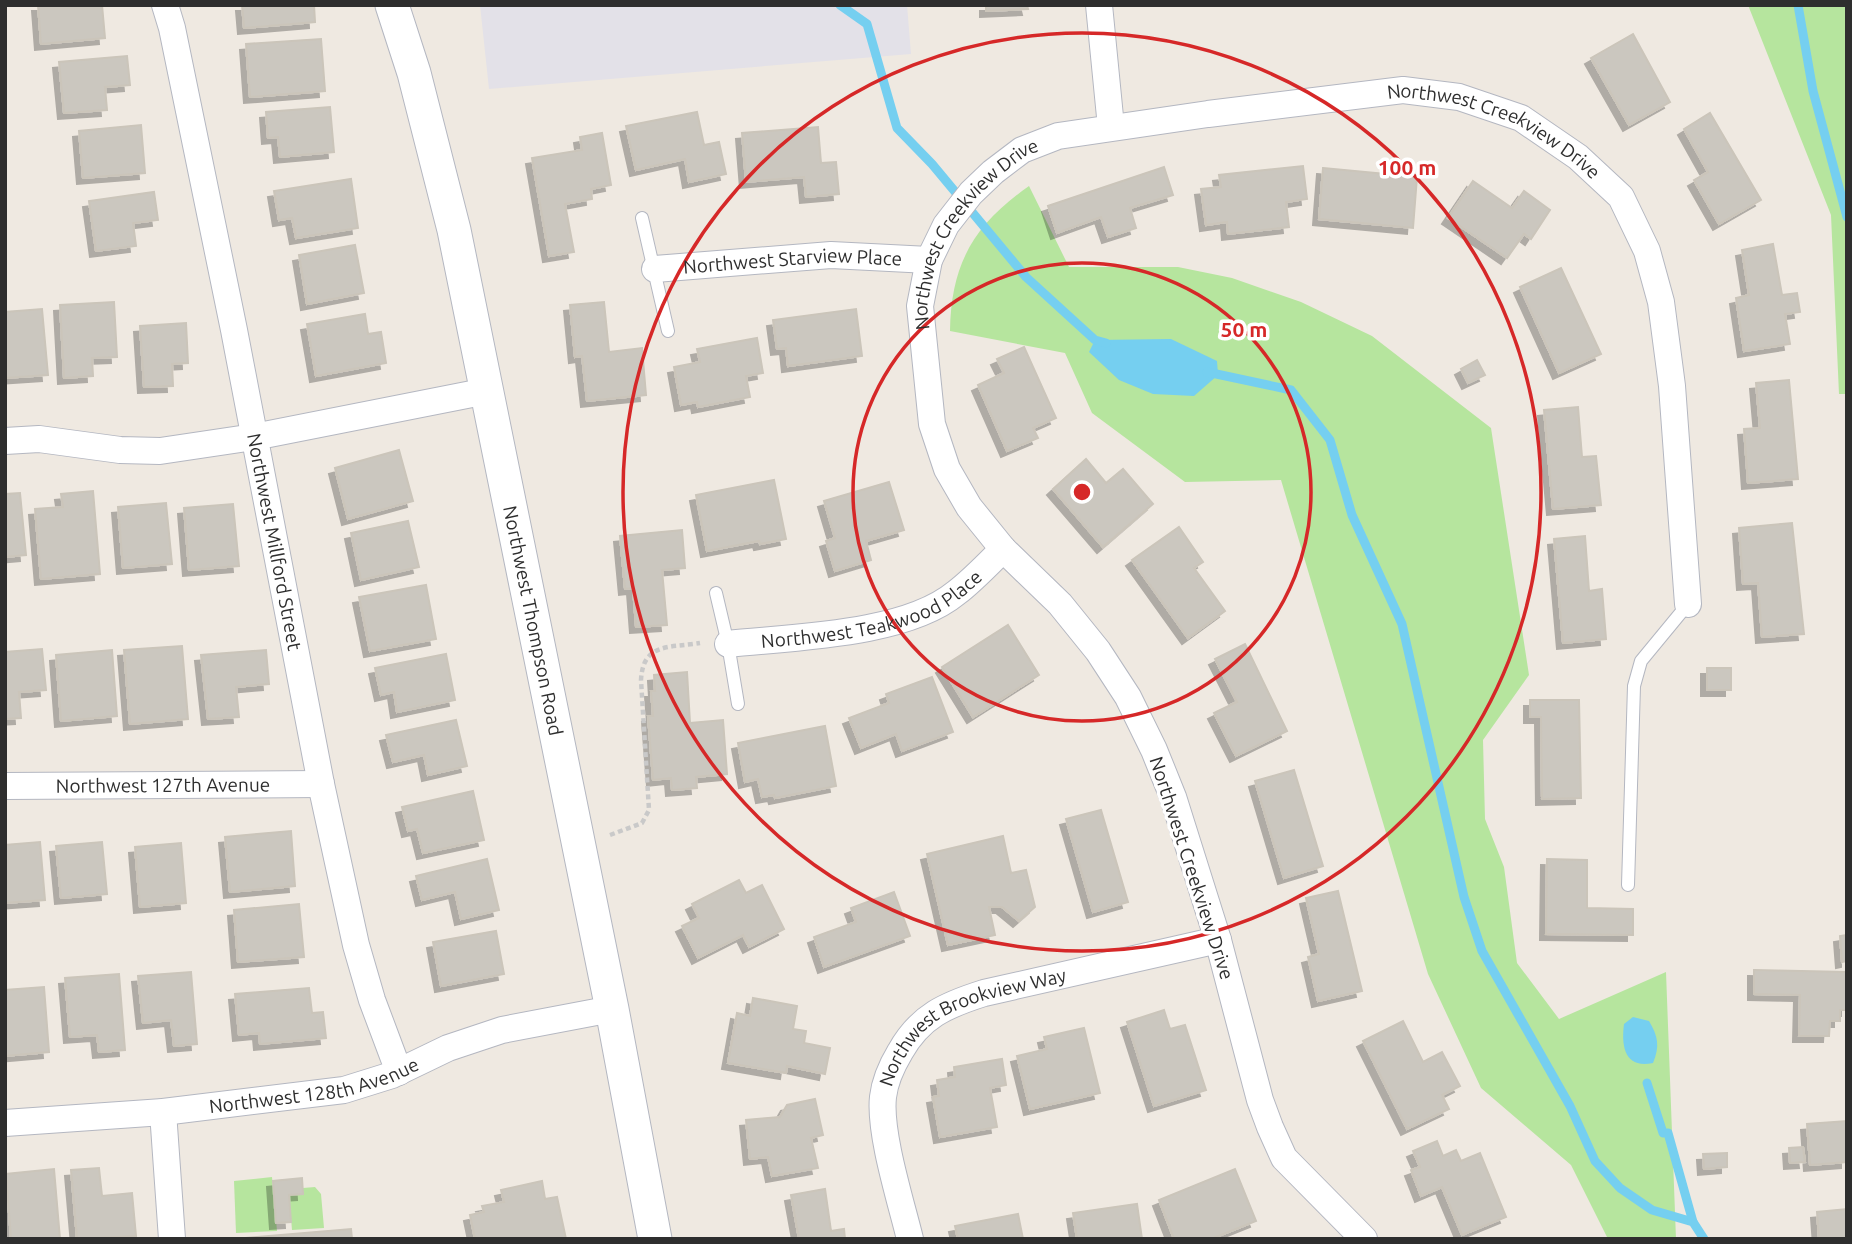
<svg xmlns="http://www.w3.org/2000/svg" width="1852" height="1244" viewBox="0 0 1852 1244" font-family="Ubuntu,sans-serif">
<defs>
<filter id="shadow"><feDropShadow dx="-6" dy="6" stdDeviation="0" flood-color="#0004"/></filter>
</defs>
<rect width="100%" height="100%" fill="#efe9e1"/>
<polygon fill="#e3e1e8" points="480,5 907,5 911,54 489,89"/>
<g fill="#b6e59e">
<polygon points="1748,5 1847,5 1847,394 1839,394 1831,215"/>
<path d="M1029,186L1069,267H1178L1232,278L1301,302L1372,336L1491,428L1529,675L1483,740L1485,819L1504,867L1517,963L1559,1019L1666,972L1676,1239H1608L1571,1165L1481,1088L1428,974L1281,480L1185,482L1092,413L1065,353L950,331C951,263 974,225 1029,186Z"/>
<polygon points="272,1177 277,1231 236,1233 234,1181"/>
<polygon points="315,1187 321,1194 324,1228 292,1230 289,1195 303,1194 303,1188"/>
</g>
<g fill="#75cff0">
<polygon points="1171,339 1217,361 1218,375 1194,396 1153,394 1119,380 1089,352 1095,340"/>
<path d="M1633,1017L1649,1021C1658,1036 1660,1046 1653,1063C1625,1069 1621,1047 1624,1024Z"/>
</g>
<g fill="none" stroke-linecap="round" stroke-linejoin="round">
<g stroke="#75cff0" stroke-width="9">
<polyline points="840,5 867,24 897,128 932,164 1026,277 1095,340 1106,343"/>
<polyline points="1798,5 1813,91 1847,217"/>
<polyline points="1207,372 1291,390 1330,440 1352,515 1402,624 1464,897 1482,951 1570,1106 1595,1161 1620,1188 1652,1210 1693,1222 1704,1239"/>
<polyline points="1647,1083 1663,1133 1668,1133 1693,1222"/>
</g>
</g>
<g fill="#cbc7bf" stroke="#cbc5ba" stroke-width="2" filter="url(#shadow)">
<polygon points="38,5 102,5 105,38 41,44"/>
<polygon points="242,5 314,5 315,22 244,28"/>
<polygon points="986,5 1027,5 1028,9 986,11"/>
<polygon points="1633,34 1670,102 1629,125 1591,58"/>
<polygon points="321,39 325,91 250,97 246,44"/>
<polygon points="127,56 130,85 105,87 107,110 64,113 59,62"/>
<polygon points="330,107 334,152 280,157 278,137 268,138 266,112"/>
<polygon points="697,112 704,145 719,142 726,174 689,182 685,159 636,170 626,126"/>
<polygon points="1710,113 1761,200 1719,224 1694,180 1708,172 1684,129"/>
<polygon points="141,125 145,173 83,178 79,131"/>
<polygon points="818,127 821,163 836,162 839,194 806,197 804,177 746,182 742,133"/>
<polygon points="602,133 611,185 591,189 592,199 565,204 574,252 549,256 532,158 582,150 580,137"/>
<polygon points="1303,166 1307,199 1286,202 1289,227 1228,234 1227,222 1206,225 1201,189 1221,187 1219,175"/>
<polygon points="1164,167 1173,195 1130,208 1136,228 1108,237 1101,217 1057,233 1048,206"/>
<polygon points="1323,168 1417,177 1413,228 1319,219"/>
<polygon points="351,179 358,228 296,238 292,218 279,220 274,191"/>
<polygon points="1473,181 1512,208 1524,191 1550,210 1531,239 1524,234 1507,258 1448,218"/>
<polygon points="154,192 158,220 133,223 136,246 96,251 89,201"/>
<polygon points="1773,244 1782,295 1797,293 1800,312 1785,314 1790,344 1744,351 1736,298 1749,295 1742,250"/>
<polygon points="355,245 364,293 307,304 299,255"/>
<polygon points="1561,268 1601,354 1559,373 1520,287"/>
<polygon points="114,302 117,357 92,358 93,376 64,378 60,305"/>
<polygon points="604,302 609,352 642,348 646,395 587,401 582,356 575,357 570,305"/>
<polygon points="42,309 48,375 5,378 5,312"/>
<polygon points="856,309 862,356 788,366 786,348 777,349 773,320"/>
<polygon points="365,314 368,334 381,332 386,363 316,376 307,324"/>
<polygon points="186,323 188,363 172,364 173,386 144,387 140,326"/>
<polygon points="757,338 763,373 746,376 750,397 698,407 697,402 681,405 674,367 700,362 697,349"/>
<polygon points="1024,347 1056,418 1033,428 1038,438 1007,451 978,385 1004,373 997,359"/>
<polygon points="1477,360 1485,375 1468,383 1461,369"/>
<polygon points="1789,380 1798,479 1748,483 1744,429 1760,428 1756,383"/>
<polygon points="1578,407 1582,457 1596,456 1601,505 1553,509 1544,410"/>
<polygon points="399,450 413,501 348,519 335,468"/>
<polygon points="1086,459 1106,483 1123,469 1153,504 1103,547 1053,489"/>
<polygon points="774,480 786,539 760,544 759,541 707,551 696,495"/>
<polygon points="889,482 904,530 866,541 871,560 835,571 826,541 835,538 824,501"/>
<polygon points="93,491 100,574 41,579 35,509 63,507 61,494"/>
<polygon points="20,493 26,555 5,557 5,494"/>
<polygon points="166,503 172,564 123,568 118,507"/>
<polygon points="233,504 239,566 189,570 184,508"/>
<polygon points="408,521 419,567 361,580 351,533"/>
<polygon points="1792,523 1804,634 1762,637 1758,583 1743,584 1739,528"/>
<polygon points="1179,527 1203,562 1194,568 1225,611 1188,638 1132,560"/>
<polygon points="682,530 685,568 662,570 667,625 636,627 633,588 625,589 620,536"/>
<polygon points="1585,536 1589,591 1602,589 1606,639 1563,643 1554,539"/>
<polygon points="426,585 436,639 370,651 359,597"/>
<polygon points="1008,625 1039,675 973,717 942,667"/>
<polygon points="1245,644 1287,731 1236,756 1214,713 1237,702 1215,659"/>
<polygon points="182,646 188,719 130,724 124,650"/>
<polygon points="42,649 46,690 19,692 21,718 5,719 5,652"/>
<polygon points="112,650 117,716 61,721 56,655"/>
<polygon points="266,650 269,684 236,687 239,717 208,719 201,655"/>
<polygon points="446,654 455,700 397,712 394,692 381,695 375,668"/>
<rect x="1707" y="668" width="24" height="22"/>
<polygon points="687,672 690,723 723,720 727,774 696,777 697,788 672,790 671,778 653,780 648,716 653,716 651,691 655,691 654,675"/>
<polygon points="932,677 953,732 902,751 896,734 861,748 849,718 889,703 886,694"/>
<polygon points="1530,700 1579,700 1581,798 1542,799 1541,717 1530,717"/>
<polygon points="456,720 467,766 428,775 424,755 393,762 386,735"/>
<polygon points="825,726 836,786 775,798 774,795 762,797 758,779 745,782 738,743"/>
<polygon points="1294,770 1323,866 1284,878 1255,781"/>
<polygon points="473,791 484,840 423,853 417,829 408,831 402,807"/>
<polygon points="1101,810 1128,902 1093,912 1066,819"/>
<polygon points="291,831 295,886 230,892 225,837"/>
<polygon points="1003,836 1011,873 1026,870 1035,907 1019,921 1002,907 989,907 995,935 948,945 927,854"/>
<polygon points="40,842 45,900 5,903 5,845"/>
<polygon points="102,842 107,894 61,898 56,846"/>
<polygon points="181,843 186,903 140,907 135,847"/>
<polygon points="487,859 499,910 461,919 455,892 422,900 416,876"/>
<polygon points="1547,859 1587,860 1587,908 1633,909 1633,935 1546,934"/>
<polygon points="739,880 746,893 762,885 784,929 749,947 743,935 698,958 682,926 699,918 692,904"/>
<polygon points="1338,891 1362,991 1318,1001 1308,957 1319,954 1306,898"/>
<polygon points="894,892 910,936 824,967 814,937 856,922 851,908"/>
<polygon points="299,904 304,957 238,962 234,910"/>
<polygon points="496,931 504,974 441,986 433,942"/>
<polygon points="1847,935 1847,961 1842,962 1840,936"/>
<polygon points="1754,970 1847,972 1847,1010 1840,1010 1840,1021 1830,1021 1829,1036 1799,1036 1800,995 1754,994"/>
<polygon points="191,972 197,1044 174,1046 171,1020 143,1023 138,976"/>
<polygon points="119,974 125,1050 99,1052 97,1035 70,1037 65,978"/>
<polygon points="44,987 49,1052 5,1056 5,990"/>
<polygon points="309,988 312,1013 323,1012 326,1038 260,1044 259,1033 239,1035 235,994"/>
<polygon points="753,998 797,1006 793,1029 806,1031 804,1043 830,1048 825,1074 787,1066 786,1073 728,1063 737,1013 750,1016"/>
<polygon points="1164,1010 1170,1029 1185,1025 1206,1090 1154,1106 1127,1022"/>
<polygon points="1403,1021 1423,1062 1442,1052 1460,1086 1442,1095 1449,1109 1407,1129 1363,1041"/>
<polygon points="1084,1028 1100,1093 1030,1109 1017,1056 1047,1049 1044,1037"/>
<polygon points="1002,1059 1006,1085 990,1088 997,1127 940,1137 933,1097 939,1096 937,1080 955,1077 954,1067"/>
<polygon points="815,1099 823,1135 811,1138 818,1168 772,1176 768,1157 750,1159 746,1120 780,1117 787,1105"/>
<polygon points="1847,1121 1847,1162 1810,1165 1807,1124"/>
<polygon points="1437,1141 1443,1156 1456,1150 1461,1161 1480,1153 1506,1217 1462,1235 1442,1187 1421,1196 1411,1170 1420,1167 1413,1151"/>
<polygon points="1803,1147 1805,1162 1790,1163 1789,1148"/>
<polygon points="1727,1153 1727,1167 1704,1169 1703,1154"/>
<polygon points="99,1168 102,1196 132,1193 136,1236 77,1239 71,1170"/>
<polygon points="54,1169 60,1239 11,1239 6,1174"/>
<polygon points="1235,1169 1256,1221 1211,1239 1174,1239 1159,1200"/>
<polygon points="302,1178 303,1194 289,1195 291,1222 276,1223 273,1181"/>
<polygon points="542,1181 545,1199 557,1197 566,1239 475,1239 470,1215 484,1212 482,1206 504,1202 501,1190"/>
<polygon points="825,1189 831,1231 844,1229 845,1239 799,1239 791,1195"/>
<polygon points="1137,1204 1142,1239 1077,1239 1073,1213"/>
<polygon points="1847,1209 1847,1239 1819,1239 1817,1212"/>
<polygon points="1018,1214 1023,1239 958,1239 955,1226"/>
<polygon points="351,1229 352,1239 233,1239"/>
</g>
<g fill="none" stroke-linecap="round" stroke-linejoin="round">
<defs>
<g id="service">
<polyline points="642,218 668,331"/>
<polyline points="716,593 728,644 738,704"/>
<polyline points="1628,885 1634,686 1641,661 1688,604"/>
</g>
<g id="minor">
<path id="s1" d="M165,5L172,28L234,330L321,784L356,945L372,1000L399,1072"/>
<polyline points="1099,5 1111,127"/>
<path id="s2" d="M655,269L831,255L929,260"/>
<polyline points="5,441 39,439 120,450 160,451 254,437 487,391"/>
<path id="s3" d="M728,644C794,637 905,635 956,593C973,580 988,564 1003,549"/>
<path id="s4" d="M5,786L321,784"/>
<polyline points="163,1112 172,1239"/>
<path id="s5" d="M5,1123L163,1112L344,1090L392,1075L448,1048L502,1030L612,1009"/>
<path id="s6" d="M910,1239C901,1202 879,1133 883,1097C885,1080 891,1067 900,1052C920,1016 946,1005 984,993L1218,940"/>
<path id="s7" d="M1364,1239L1284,1158L1270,1127L1260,1100L1218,940L1173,797L1154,750L1128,697L1098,651L1060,604L1003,549L969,507L947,469L932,424L920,306L929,260L946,225L971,193L993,172L1022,150L1058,136L1208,114L1403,90L1459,97L1521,118L1578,157L1621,197L1647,251L1661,302L1672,386L1688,604"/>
</g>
<g id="tertiary">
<path id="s8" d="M392,5L414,73L454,230L612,1009L655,1239"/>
</g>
</defs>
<use href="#service" stroke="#b4b7c1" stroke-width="14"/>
<use href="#minor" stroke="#b4b7c1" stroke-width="28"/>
<use href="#tertiary" stroke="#b4b7c1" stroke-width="35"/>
<path stroke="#c9c9c9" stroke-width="4.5" stroke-dasharray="5 3.5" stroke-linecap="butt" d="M610,835L642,823L649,810L641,680C643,642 670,648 700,643"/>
<use href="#service" stroke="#fff" stroke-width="12"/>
<use href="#minor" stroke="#fff" stroke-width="26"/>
<use href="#tertiary" stroke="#fff" stroke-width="33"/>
</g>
<g fill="none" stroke="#d62828" stroke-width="3.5">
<circle cx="1082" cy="492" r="229"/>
<circle cx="1082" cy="492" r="459"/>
</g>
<g text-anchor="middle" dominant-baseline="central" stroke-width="7" stroke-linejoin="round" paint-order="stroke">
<g font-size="19" fill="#2e2e2e" stroke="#fff">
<text stroke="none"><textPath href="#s7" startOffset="1741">Northwest Creekview Drive</textPath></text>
<text stroke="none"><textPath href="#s7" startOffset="1153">Northwest Creekview Drive</textPath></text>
<text stroke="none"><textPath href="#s2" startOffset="138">Northwest Starview Place</textPath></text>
<text stroke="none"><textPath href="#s1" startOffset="548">Northwest Millford Street</textPath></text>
<text stroke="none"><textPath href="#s3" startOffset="150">Northwest Teakwood Place</textPath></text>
<text stroke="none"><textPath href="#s8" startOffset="632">Northwest Thompson Road</textPath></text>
<text stroke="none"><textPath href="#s4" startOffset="158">Northwest 127th Avenue</textPath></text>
<text transform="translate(1192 868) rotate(72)">Northwest Creekview Drive</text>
<text stroke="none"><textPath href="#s6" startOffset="270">Northwest Brookview Way</textPath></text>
<text stroke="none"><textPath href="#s5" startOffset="312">Northwest 128th Avenue</textPath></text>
</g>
</g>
<circle cx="1082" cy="492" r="10" fill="#d62828" stroke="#fff" stroke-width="3.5"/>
<g font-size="21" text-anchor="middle" font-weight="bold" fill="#d62828" stroke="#fff" stroke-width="7" stroke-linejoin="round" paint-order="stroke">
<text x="1407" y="175">100 m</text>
<text x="1244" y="337">50 m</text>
</g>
<rect width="1852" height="1244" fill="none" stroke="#2e2e2e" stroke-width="14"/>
</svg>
